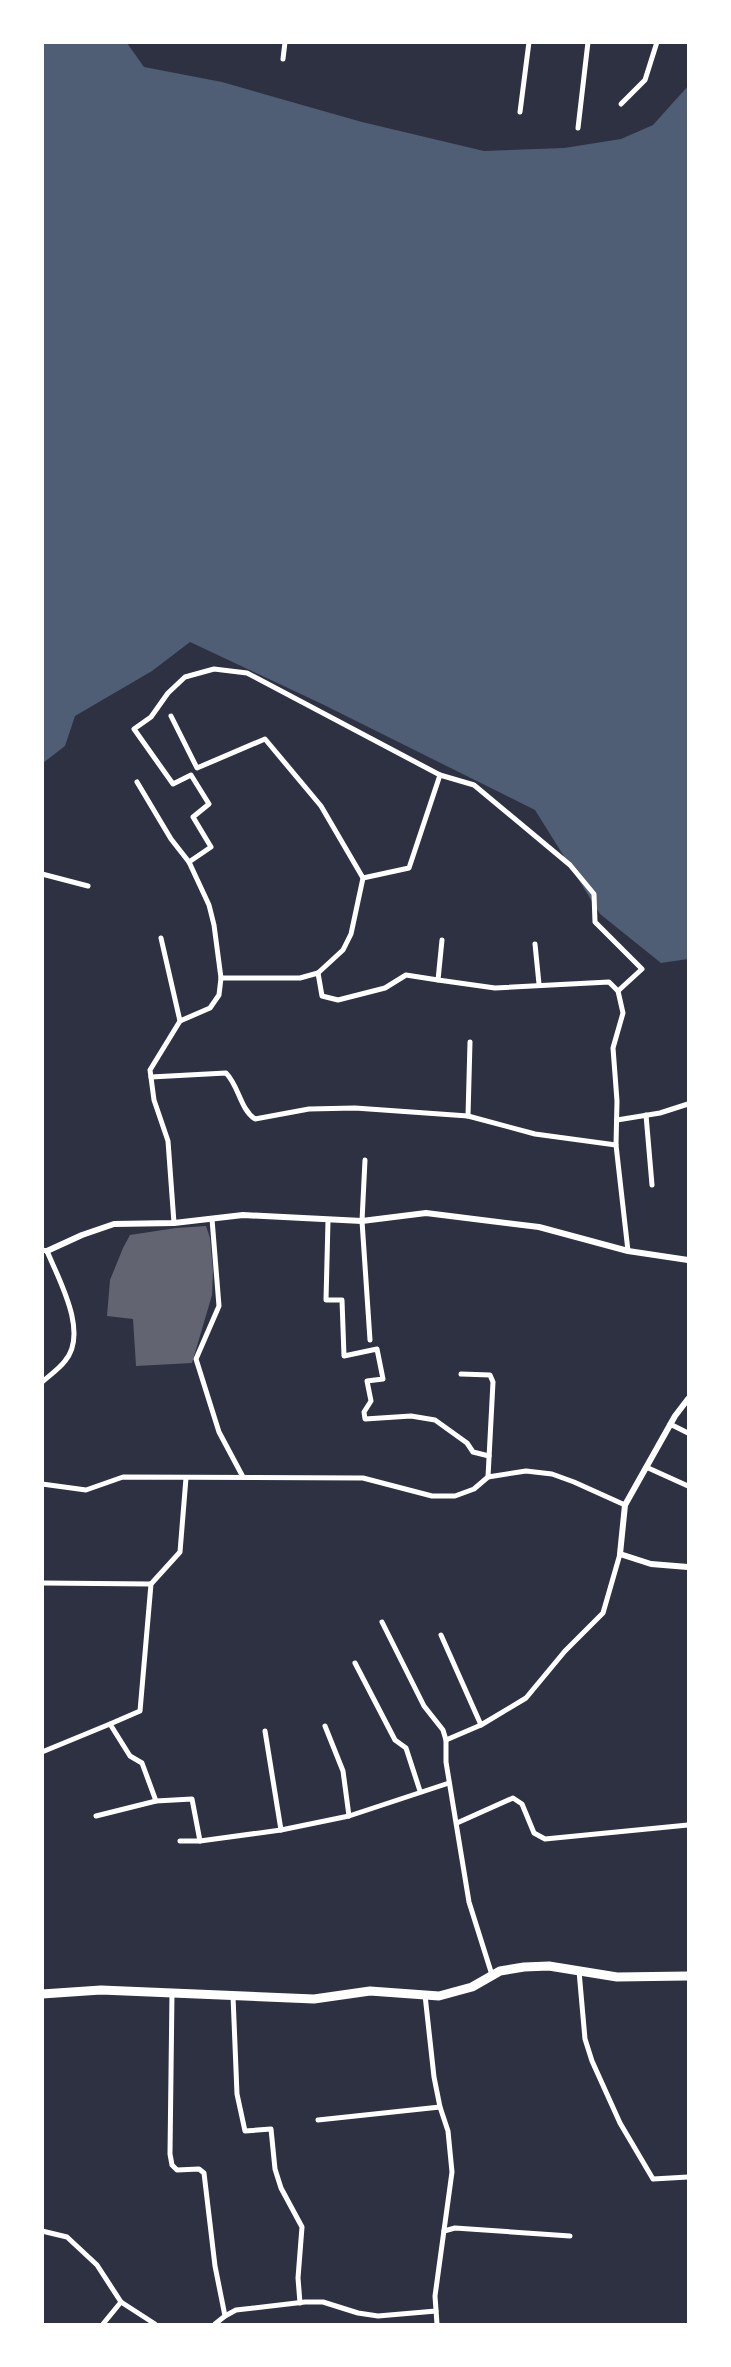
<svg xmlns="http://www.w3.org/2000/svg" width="731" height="2367" viewBox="0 0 731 2367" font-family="'Space Grotesk',sans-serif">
<rect width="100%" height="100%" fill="#2d3142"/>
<polygon fill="#4f5d75" points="43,43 127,43 144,67 222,82 362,122 484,151 564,148 621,139 653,125 688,86 688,959 661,963 600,914 535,810 322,704 190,642 152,671 75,716 65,746 43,763"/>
<polygon fill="#626471" points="206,1226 210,1238 213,1271 212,1295 192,1363 136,1366 133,1319 107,1316 110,1280 123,1248 130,1235 176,1228"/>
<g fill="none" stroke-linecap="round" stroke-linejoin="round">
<g stroke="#fff" stroke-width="5">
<polyline points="283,59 285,42"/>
<polyline points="621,104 645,80 657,42"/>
<polyline points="520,112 529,42"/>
<polyline points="578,128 588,42"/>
<polyline points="171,716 197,768 265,739 321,806 363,878 351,934 343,950 318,973 300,978 221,978"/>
<polyline points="137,782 171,839 189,862 209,905 214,925 221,978 219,995 210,1008 180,1021 150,1070 154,1100 168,1141 174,1223"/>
<polyline points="189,862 211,847 193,817 209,804 191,775 173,784 134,729 151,717 168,693 185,677 214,669 247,673 440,775 474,785 570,865 594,894 595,922 642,969 618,991"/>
<polyline points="42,874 88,886"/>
<polyline points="363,878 409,868 440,775"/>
<polyline points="161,938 180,1021"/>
<polyline points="442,940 438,980 495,988 609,982 618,991 623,1013 613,1048 617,1101 616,1145 628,1251"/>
<polyline points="535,944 539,984"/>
<polyline points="318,973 322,996 338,1000 385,988 406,975 438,980"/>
<path d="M151,1077L226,1073C239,1086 240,1109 255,1119L309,1109L355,1108L468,1116L535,1134L616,1145"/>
<polyline points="646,1115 652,1185"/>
<polyline points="468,1116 470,1042"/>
<polyline points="617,1120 660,1113 688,1104"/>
<polyline points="365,1160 362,1221 370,1340"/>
<polyline points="212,1219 219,1306 196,1359 219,1432 243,1477"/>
<polyline points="328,1221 326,1300 342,1300 344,1356 377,1349 383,1379 367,1381 371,1401 364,1412 365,1419 411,1416 435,1420 467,1443 473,1452 489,1456"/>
<path d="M42,1250L47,1251C59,1280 89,1333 65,1361C59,1369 50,1375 42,1382"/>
<polyline points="461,1374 490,1375 493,1382 488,1477"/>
<polyline points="670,1424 688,1433"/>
<polyline points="646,1467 688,1486"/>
<polyline points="42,1484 86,1490 123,1477 363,1478 432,1496 455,1496 474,1489 488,1477 526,1471 552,1474 574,1482 625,1505"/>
<polyline points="42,1583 151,1584"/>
<polyline points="382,1622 424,1706 443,1730 446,1740 446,1762 469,1902 492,1975"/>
<polyline points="441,1635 481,1725 526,1698 565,1651 603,1613 620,1554"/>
<polyline points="355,1663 395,1740 406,1748 420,1791"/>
<polyline points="325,1726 343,1771 349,1816"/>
<polyline points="265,1731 281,1830"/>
<polyline points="446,1740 481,1725"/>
<polyline points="42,1752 110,1724"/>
<polyline points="156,1801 142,1763 130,1756 110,1724 140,1711 151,1584 180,1552 186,1478"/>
<polyline points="96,1816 156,1801 192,1799 200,1841"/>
<polyline points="457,1823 513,1798 522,1804 534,1833 545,1839 688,1825"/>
<polyline points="180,1841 200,1841 281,1830 349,1816 449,1783"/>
<polyline points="579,1971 585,2039 592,2061 620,2123 653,2179 688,2177"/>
<polyline points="172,1993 170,2154 172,2165 177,2170 199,2169 204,2173 215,2266 225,2316"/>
<polyline points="425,1995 434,2077 440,2107 448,2131 452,2172 435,2296 437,2324"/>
<polyline points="233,1996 237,2094 245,2131 271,2129 275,2169 281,2188 302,2227 298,2278 300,2303"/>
<polyline points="318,2120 440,2107"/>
<polyline points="42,2231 67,2237 97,2265 121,2302 155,2324"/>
<polyline points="444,2231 455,2228 570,2236"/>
<polyline points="103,2324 121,2302"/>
<polyline points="215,2324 225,2316 236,2310 305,2302 323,2302 358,2313 378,2316 436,2311"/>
</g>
<g stroke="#fff" stroke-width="6">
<polyline points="47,1251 82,1235 114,1224 174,1223 243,1215 362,1221 426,1213 539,1227 628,1251 688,1260"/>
<polyline points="688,1399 675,1416 625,1505 620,1554 651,1564 688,1567"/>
</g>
<polyline stroke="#fff" stroke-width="9" points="42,1994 101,1990 314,1999 370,1991 439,1996 472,1987 500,1971 524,1967 549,1966 617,1977 688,1976"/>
</g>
<rect width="731" height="2367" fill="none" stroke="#ffffff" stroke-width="88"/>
</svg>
